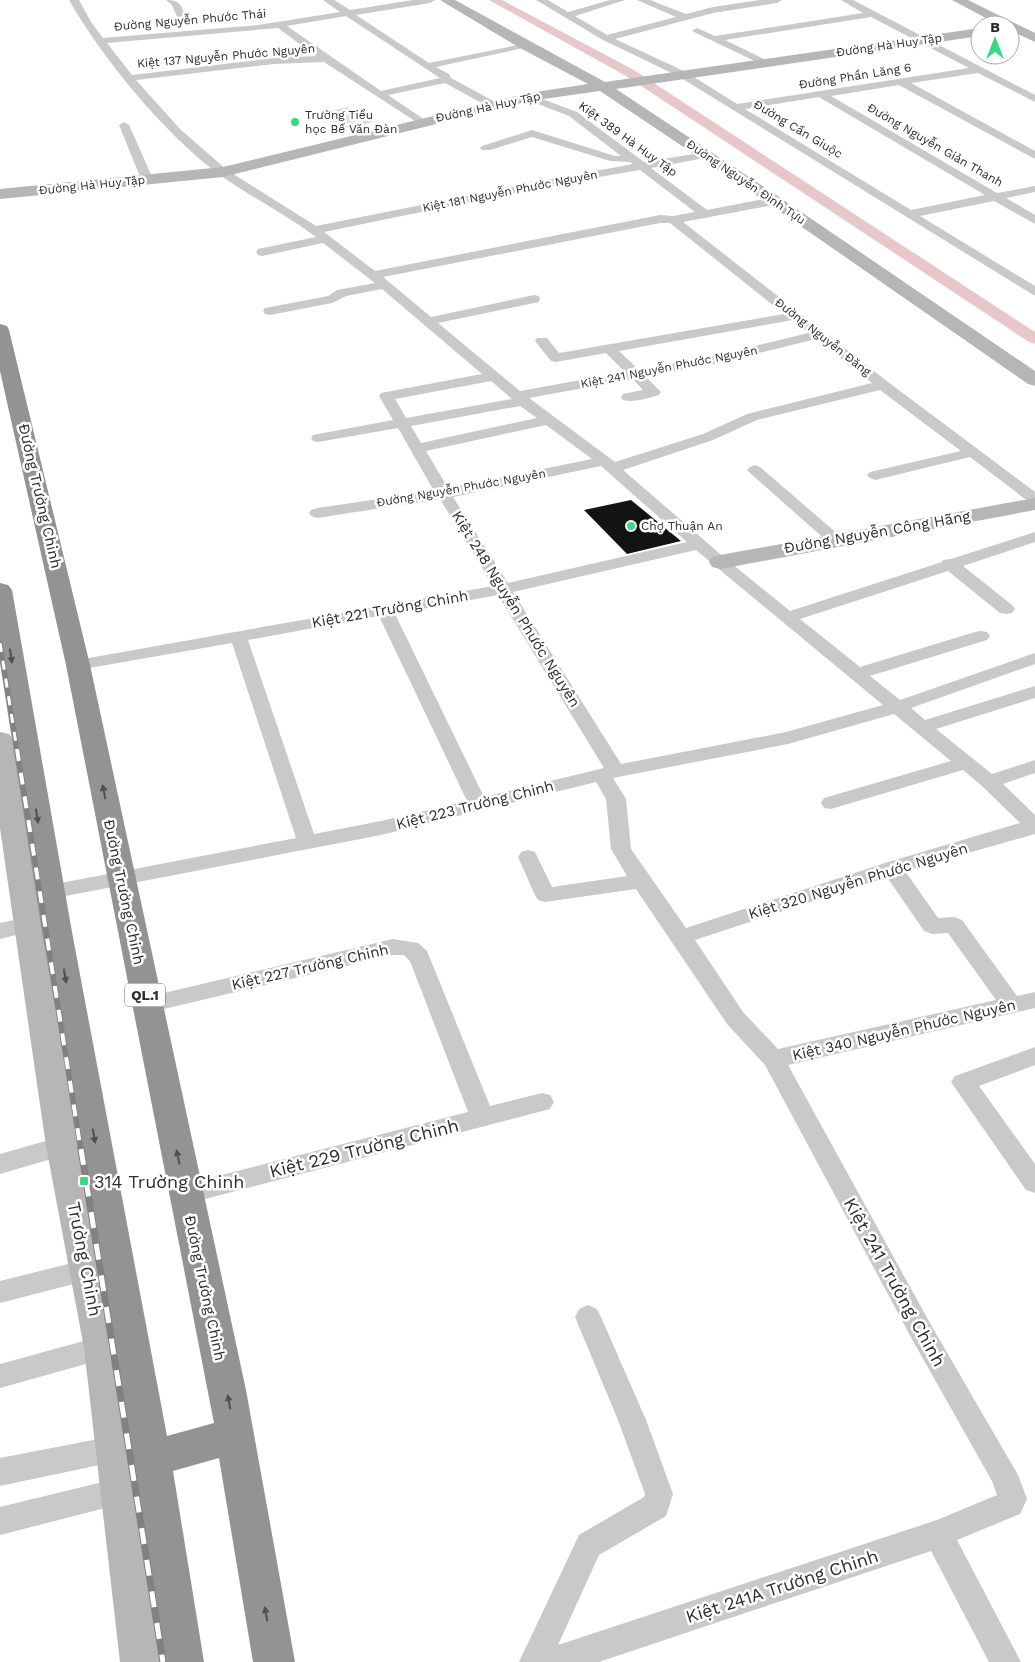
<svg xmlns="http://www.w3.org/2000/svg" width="1035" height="1662" viewBox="0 0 1035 1662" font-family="'Work Sans',sans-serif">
<rect width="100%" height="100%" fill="#fff"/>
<polygon fill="#dadae9" points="347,107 373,122 343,129 317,114"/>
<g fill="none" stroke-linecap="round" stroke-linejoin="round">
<polygon fill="#e8c7ca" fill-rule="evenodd" points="489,0 502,0 634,70 1035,332 1035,344 1029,342 626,76"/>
</g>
<polygon fill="#131313" points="631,500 681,541 627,554 584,510"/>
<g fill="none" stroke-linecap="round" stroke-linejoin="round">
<g fill="#c9c9c9" fill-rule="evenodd">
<path d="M69,0H79L91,22L103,38L258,25L340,12L323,0H334L350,10L413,0H435L430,3L356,15L429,63L528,43V47L436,67L449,74L451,78L497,103L498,105L497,107H489L445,83L388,95L425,120L426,122L425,124L421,125L324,62L274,64L136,80L180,129L227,170L316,226L552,179L633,164L630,162L610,161L532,137L490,150H482L480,148L482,146L532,130L615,156H621L569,116L525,99L524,97L525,95L529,94L577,112L644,162L706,152L710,153L712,155L710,157L651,168L707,210L774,197L780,201L774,205L683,222L888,382L1035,492V504L1029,502L970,457L875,480L870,478L867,475L870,472L961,451L880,390L757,420L713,440L623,470L726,559L790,611L942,562L943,560L951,559L1035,532V542L963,566L1012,605L1015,609L1012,613L1006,614L1000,613L948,571L800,619L860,667L975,632L981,631L987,632L990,636L987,640L870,676L900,700L1035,653V664L911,708L925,720L1035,686V698L936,729L992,774L1035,760V773L1003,784L1035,815V834L905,871L938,918L954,917L962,920L1017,996L1035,992V1008L788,1065L931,1325L1018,1475L1027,1499L1020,1514L957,1540L1021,1662H989L931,1551L599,1662H519L579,1535L644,1497L645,1494L618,1420L575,1317L579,1309L588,1305L597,1309L601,1317L646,1420L673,1494L666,1516L599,1555L558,1645L937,1520L997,1495L992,1481L913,1341L765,1065L727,1024L636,889L545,902L538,900L535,895L518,857L521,852L528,850L535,852L552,887L627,876L611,849L606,799L596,782L381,835L50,899L43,897L40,892L43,887L50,885L296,838L232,643L78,670L72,669L69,665L72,661L493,586L440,499L317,518L311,516L309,513L311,510L317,508L434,491L398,428L318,442L313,441L311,438L313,435L318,434L393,420L379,396L381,393L482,374L382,289L346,296L332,303L270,315L265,314L263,311L265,308L328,296L337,290L375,283L323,243L262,256L258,255L256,252L258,249L316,237C285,214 251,197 220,175C165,135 102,58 69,0ZM346,16L440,78L381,91L287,26ZM278,28L316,56L274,58L132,75L107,43ZM640,170L695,212L673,216L660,215L375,271L324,232L552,185ZM660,223H670L784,314L559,353L547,338H537L535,341L551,361L556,362L606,353L625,372L520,391L438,323L539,302L540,299L539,296L534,295L431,317L383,277ZM793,320L808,333L714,356L639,370L619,351ZM816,339L872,383L747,414L703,434L615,462L529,398L633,379L643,390L623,394L621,397L623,400C634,403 648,398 659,395L661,392L646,377L714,364ZM491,381L512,399L406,418L395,399ZM520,406L537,418L421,443L411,426ZM546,425L592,459L448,488L426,451ZM601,466L687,542L508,583L453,497ZM696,550L714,565L883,705L786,732L621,764L513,592ZM498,595L604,768L484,797L395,614ZM379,616L467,801L381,821L314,834L248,640ZM894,714L951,761L824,798L821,803L824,808L831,809L963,770L982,786L1020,823L885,863L686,928L631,849L626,799L613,778L788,744ZM887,877L924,931L932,934L948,933L996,1000L778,1049L743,1012L695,940Z"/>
<path d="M166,0C180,0 181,5 186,17L184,19H178L172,5Z"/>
<path d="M536,0H548L568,12L610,0H625L575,16L607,35L676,17L637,0H650L686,14L713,7L760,0H782L777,3L713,13L615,39L686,72L737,104L969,68L871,17L725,40L768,61V65L765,66L692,31L697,28L715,36L863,13L841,0H853L1035,95V102L978,73L911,83L1035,151V159L899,85L831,96L997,193L1035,186V192L1006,198L1035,215V224L994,201L920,216L1035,286V296L678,76L603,40ZM819,97L985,195L911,210L745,109Z"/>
<polygon points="124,122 129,125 153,179 151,181 147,182 141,179 119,125"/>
<polygon points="755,465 760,467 840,536 842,539 840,542 828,542 750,473 747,470 750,467"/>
<polygon points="28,917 36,920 39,925 36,930 0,939 0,923"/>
<polygon points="393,939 418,943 427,951 490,1106 542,1093 550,1095 554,1102 550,1109 186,1204 177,1201 174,1194 177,1187 186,1184 468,1112 410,961 404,955 393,955 147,1013 139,1011 136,1005 139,999 147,997"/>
<polygon points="1035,1047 1035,1065 979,1086 1035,1164 1035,1193 1026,1190 951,1082 955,1076"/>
<polygon points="63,1136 72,1139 75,1146 72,1153 0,1174 0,1154"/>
<polygon points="88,1259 97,1262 101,1270 97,1278 0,1303 0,1281"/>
<polygon points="102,1336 111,1339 115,1348 111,1357 0,1388 0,1364"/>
<polygon points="114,1436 124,1440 128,1449 124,1458 114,1462 0,1486 0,1458"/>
<polygon points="119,1478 129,1482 133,1492 129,1502 0,1535 0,1507"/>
</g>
<g fill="#b6b6b6" fill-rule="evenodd">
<polygon points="440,0 455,0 605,82 980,28 980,36 616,89 791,205 1035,371 1035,386 1028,384 779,211 600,91 529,101 223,177 0,199 0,189 223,167 529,93 588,84 520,48"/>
<polygon points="952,0 968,0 1035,33 1035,42 1010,30 1010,25 999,25"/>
<polygon points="1035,498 1035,510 720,569 712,567 709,562 712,557 720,555"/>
<polygon points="0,732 9,734 13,740 80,1146 120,1348 162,1662 120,1662 84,1348 46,1146 0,828"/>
</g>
<polygon fill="#939393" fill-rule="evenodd" points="0,324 7,326 9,330 90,665 246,1390 295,1662 253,1662 219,1458 173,1471 204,1662 162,1662 125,1411 42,932 0,663 0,583 8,585 12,590 72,932 167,1436 214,1423 66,665 0,371"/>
<defs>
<polyline id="rail-far2" points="0,643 17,750"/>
<polyline id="rail-far1" points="17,749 81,1151"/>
<polyline id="rail" points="81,1149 163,1662"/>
</defs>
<use href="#rail-far2" stroke="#818181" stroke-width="5"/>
<use href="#rail-far1" stroke="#818181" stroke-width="5.5"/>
<use href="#rail" stroke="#818181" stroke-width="7"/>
<use href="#rail-far2" stroke="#fff" stroke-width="3" stroke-dasharray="9" stroke-linecap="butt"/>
<use href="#rail-far1" stroke="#fff" stroke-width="4" stroke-dasharray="12" stroke-linecap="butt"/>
<use href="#rail" stroke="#fff" stroke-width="5" stroke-dasharray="16" stroke-linecap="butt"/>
</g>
<defs><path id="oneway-solid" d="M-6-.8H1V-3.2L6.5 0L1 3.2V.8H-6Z" transform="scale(1.25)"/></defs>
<g fill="#505050">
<use href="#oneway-solid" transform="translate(11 656) rotate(81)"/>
<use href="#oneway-solid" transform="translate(104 792) rotate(-101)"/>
<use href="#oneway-solid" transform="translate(37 816) rotate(81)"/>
<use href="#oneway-solid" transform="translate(65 976) rotate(80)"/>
<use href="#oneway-solid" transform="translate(94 1136) rotate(80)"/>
<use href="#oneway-solid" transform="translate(178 1157) rotate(-102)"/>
<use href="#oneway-solid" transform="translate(229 1402) rotate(-101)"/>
<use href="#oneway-solid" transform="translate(266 1614) rotate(-100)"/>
</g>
<g fill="#39d882" stroke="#fff" stroke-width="2">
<circle cx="295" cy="122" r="5"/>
<circle cx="631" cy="526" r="5"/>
<rect x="79" y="1176" width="10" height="10" rx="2.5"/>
</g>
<g text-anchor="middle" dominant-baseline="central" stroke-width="5" stroke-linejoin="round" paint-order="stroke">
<g font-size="12" fill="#2c2c2c" stroke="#fff">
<text transform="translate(190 20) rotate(-5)">Đường Nguyễn Phước Thái</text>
<text transform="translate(889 45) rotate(-8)">Đường Hà Huy Tập</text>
<text transform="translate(226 56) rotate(-5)">Kiệt 137 Nguyễn Phước Nguyên</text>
<text transform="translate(855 76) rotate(-9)">Đường Phần Lăng 6</text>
<text transform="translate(488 107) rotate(-12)">Đường Hà Huy Tập</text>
<text transform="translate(798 129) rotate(31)">Đường Cần Giuộc</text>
<text transform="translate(628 139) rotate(36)">Kiệt 389 Hà Huy Tập</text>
<text transform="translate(935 145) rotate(30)">Đường Nguyễn Giản Thanh</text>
<text transform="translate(746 182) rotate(34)">Đường Nguyễn Đình Tựu</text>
<text transform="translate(92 185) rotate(-6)">Đường Hà Huy Tập</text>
<text transform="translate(510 191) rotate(-11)">Kiệt 181 Nguyễn Phước Nguyên</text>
<text transform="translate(823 337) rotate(38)">Đường Nguyễn Đăng</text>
<text transform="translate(669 367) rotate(-11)">Kiệt 241 Nguyễn Phước Nguyên</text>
<text transform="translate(461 488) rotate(-10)">Đường Nguyễn Phước Nguyên</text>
</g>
<g font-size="12" fill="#2c2c2c" stroke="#fff" text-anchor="start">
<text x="305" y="115">Trường Tiểu<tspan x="305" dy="14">học Bế Văn Đàn</tspan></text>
<text x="641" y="526">Chợ Thuận An</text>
</g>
<rect fill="#fff" stroke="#6b6b6b" stroke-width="1" x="125" y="983.5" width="40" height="23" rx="4"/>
<g font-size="14" font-weight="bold" fill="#2c2c2c">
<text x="145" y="995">QL.1</text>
</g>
<g font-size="15" fill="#2c2c2c" stroke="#fff">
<text transform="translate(40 496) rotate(77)">Đường Trường Chinh</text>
<text transform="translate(877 532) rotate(-10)">Đường Nguyễn Công Hãng</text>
<text transform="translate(390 609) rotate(-10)">Kiệt 221 Trường Chinh</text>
<text transform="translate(516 609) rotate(58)">Kiệt 248 Nguyễn Phước Nguyên</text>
<text transform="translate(475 805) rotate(-14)">Kiệt 223 Trường Chinh</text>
<text transform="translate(858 881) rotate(-17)">Kiệt 320 Nguyễn Phước Nguyên</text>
<text transform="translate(124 892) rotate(78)">Đường Trường Chinh</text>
<text transform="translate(310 967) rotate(-13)">Kiệt 227 Trường Chinh</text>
<text transform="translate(904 1030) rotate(-13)">Kiệt 340 Nguyễn Phước Nguyên</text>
<text transform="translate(205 1288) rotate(78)">Đường Trường Chinh</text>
</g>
<g font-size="18" fill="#2c2c2c" stroke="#fff">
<text transform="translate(364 1148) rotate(-14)">Kiệt 229 Trường Chinh</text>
<text transform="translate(85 1259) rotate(79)">Trường Chinh</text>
<text transform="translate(895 1282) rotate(61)">Kiệt 241 Trường Chinh</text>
<text transform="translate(782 1586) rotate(-18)">Kiệt 241A Trường Chinh</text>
</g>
<g font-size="18" fill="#2c2c2c" stroke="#fff" text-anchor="start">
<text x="94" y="1181">314 Trường Chinh</text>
</g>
</g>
<g transform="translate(995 40)"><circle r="24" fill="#ffffff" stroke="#ababab"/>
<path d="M0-4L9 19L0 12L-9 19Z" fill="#39d882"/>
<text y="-8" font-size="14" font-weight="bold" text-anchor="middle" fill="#2c2c2c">B</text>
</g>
</svg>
